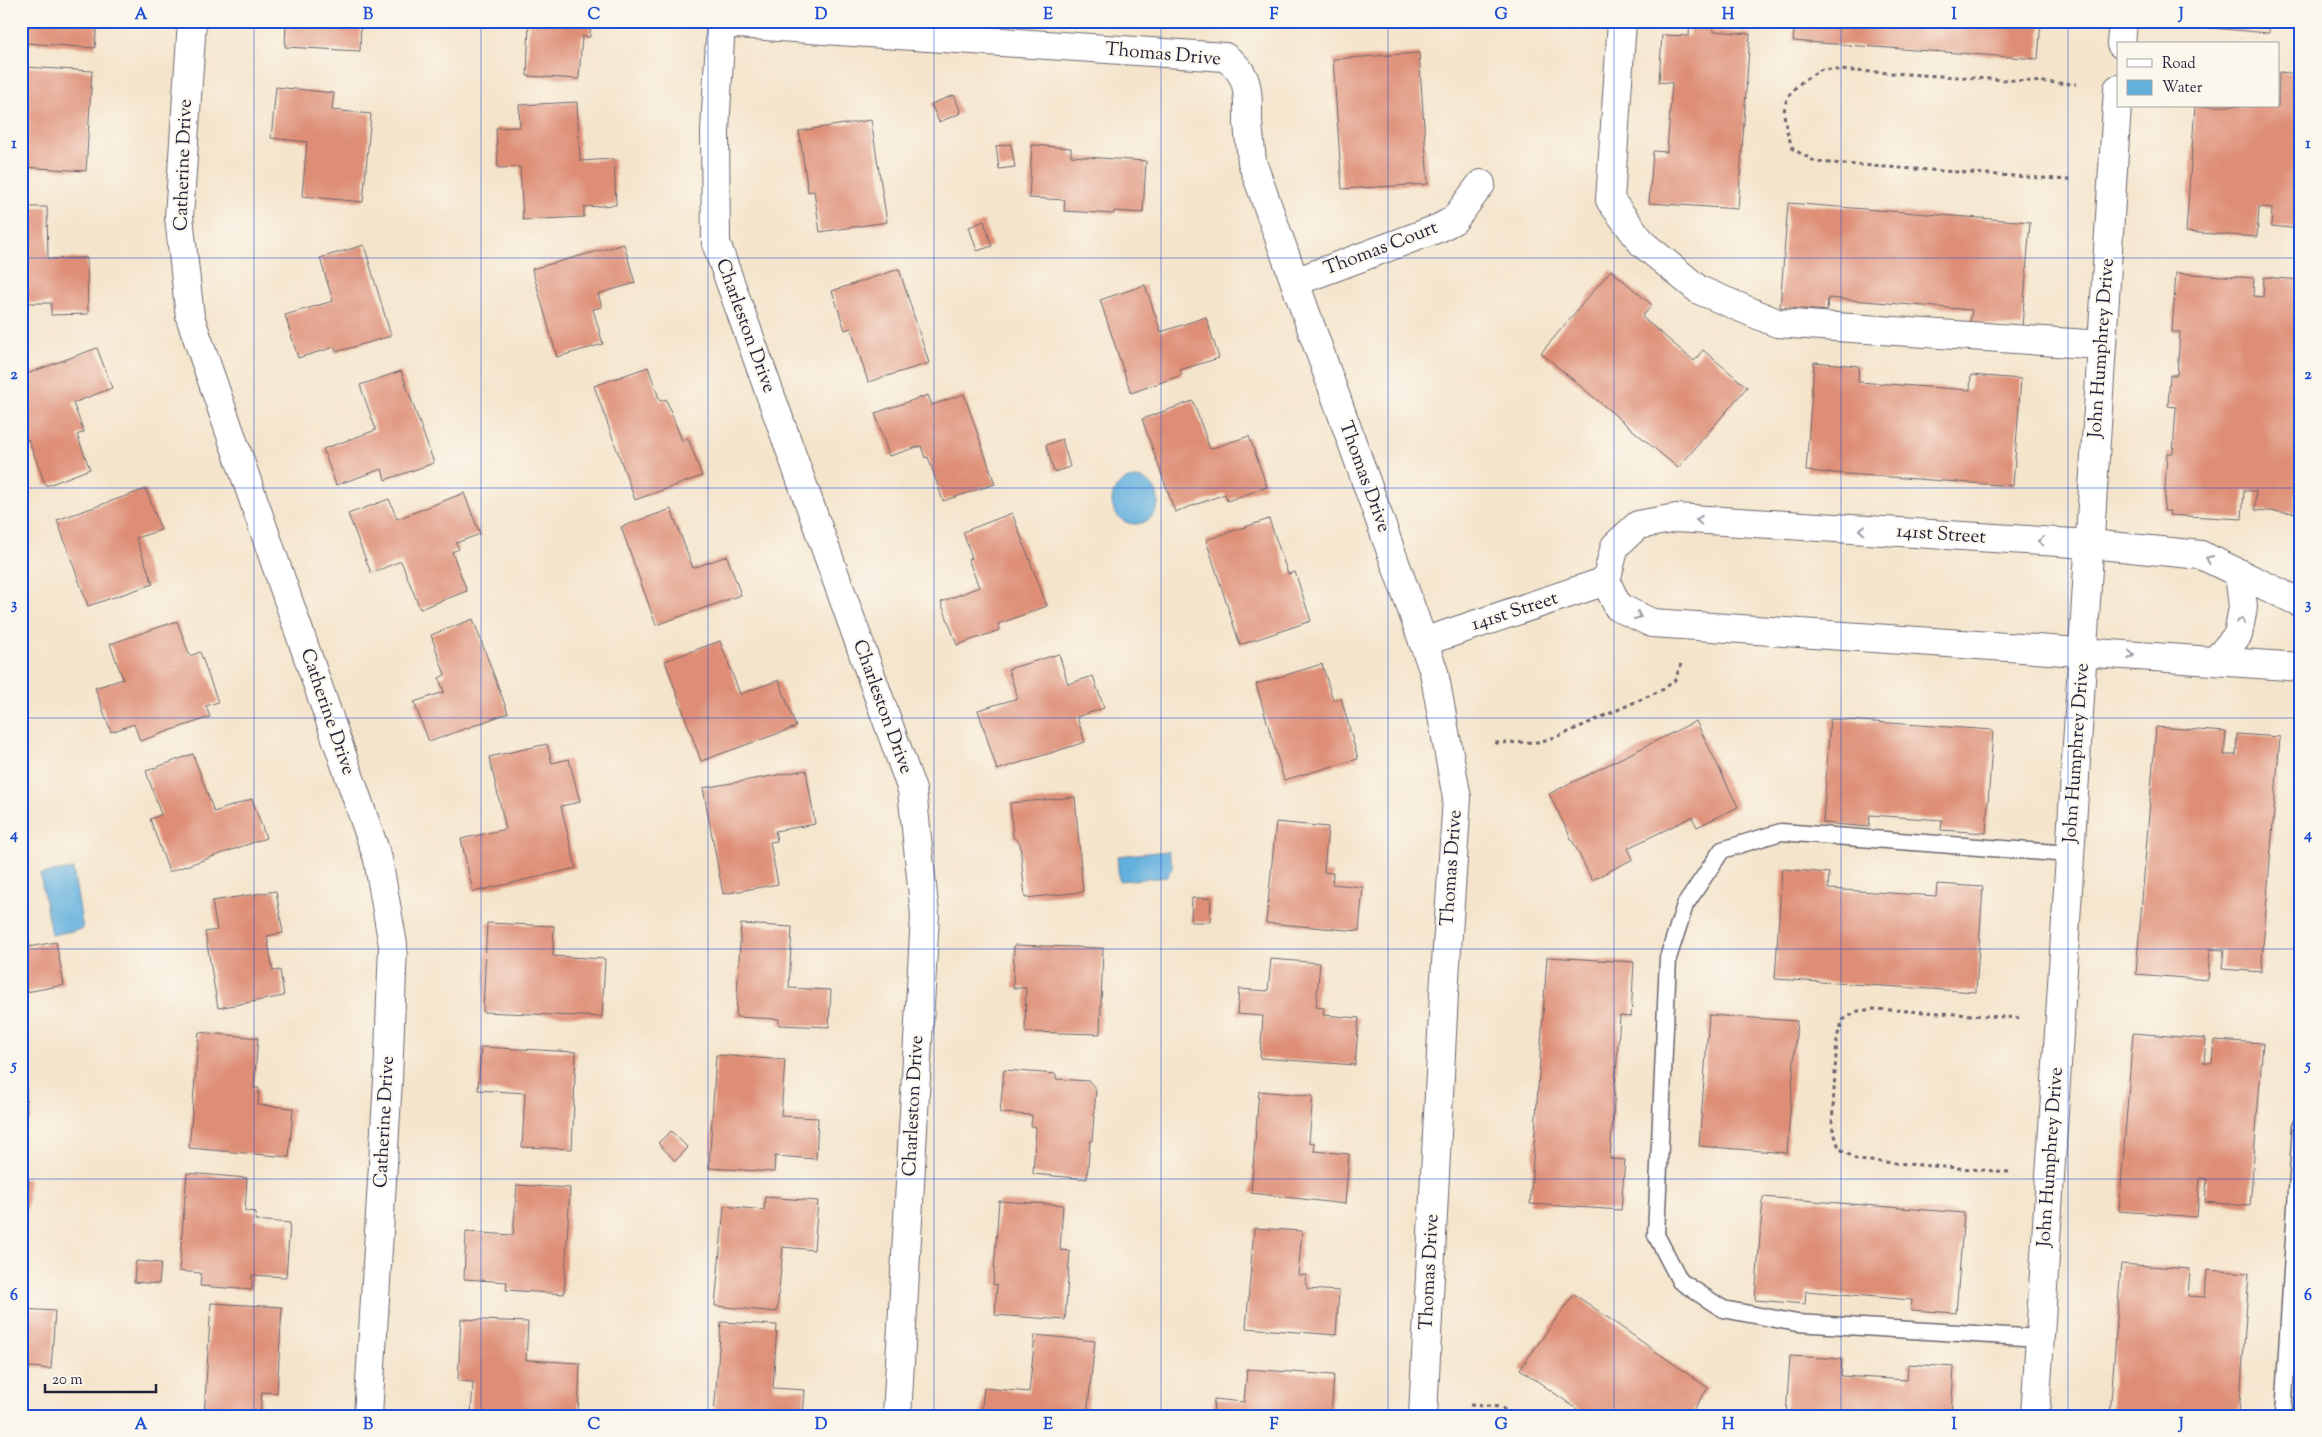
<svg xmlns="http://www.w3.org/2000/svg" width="2322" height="1437" viewBox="0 0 2322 1437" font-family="'Sorts Mill Goudy',serif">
<rect width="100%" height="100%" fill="#fbf7ec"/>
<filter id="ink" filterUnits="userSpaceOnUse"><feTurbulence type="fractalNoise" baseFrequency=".02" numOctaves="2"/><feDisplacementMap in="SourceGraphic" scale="10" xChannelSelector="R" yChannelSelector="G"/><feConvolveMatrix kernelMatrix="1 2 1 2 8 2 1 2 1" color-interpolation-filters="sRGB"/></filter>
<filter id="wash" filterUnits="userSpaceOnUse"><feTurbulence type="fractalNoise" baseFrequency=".0096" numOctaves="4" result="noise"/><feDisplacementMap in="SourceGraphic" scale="20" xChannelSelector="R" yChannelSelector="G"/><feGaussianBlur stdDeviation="1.12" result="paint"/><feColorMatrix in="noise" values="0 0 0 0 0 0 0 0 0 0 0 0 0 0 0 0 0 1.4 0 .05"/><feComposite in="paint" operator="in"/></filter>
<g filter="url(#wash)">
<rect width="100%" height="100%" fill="#f4e4cb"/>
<g fill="#64b0dd" stroke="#43698c">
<circle cx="1135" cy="501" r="23"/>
<polygon points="1168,851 1173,866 1167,877 1119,881 1117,856"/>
<polygon points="73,869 83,929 51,935 40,874"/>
</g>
<g id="blocks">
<g fill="#de8e76">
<polygon points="21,21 97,21 95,48 26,43 27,31 21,31"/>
<polygon points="286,21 361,21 360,51 285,47"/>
<polygon points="529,21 591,21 590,37 582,36 579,79 527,76"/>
<polygon points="1690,21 1714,21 1713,31 1750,34 1738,209 1649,203 1653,151 1667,152 1672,83 1659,82 1662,35 1689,36"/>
<polygon points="1795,21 2041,21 2038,59 1793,41"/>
<polygon points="2201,21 2270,21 2269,33 2200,27"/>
<polygon points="1419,53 1428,184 1342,189 1333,59"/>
<polygon points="26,67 92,71 86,171 21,167"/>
<polygon points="2279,72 2301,74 2301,229 2271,226 2272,208 2259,207 2257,237 2186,232 2195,106 2278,106"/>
<polygon points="276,87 334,93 332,110 371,114 363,202 302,196 307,142 271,138"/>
<polygon points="954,95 961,113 939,122 931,104"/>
<polygon points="577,102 580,161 614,159 616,205 584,207 584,217 523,220 520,167 498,168 496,128 520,127 519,105"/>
<polygon points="871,120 887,222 820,232 814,191 808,192 799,131"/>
<polygon points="1011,144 1015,167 999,169 996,146"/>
<polygon points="1032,145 1071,148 1071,156 1146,161 1143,213 1114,211 1114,214 1064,211 1065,200 1029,198"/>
<polygon points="1788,203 2030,222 2022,327 1970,323 1972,310 1828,298 1827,311 1780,307"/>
<polygon points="21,207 47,207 48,259 87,258 88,314 51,315 51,303 21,303"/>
<polygon points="984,221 992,246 977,251 969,227"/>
<polygon points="624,244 635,283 598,294 602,307 593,309 603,344 557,357 532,269"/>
<polygon points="364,245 391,336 336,352 335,347 298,358 285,315 333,301 320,258"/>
<polygon points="899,269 929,363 868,382 851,328 845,330 832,291"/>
<polygon points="1611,270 1652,305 1642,317 1694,361 1703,350 1747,387 1678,468 1541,353"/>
<polygon points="2176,273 2254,278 2253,296 2263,297 2264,277 2301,280 2301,430 2295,513 2255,510 2256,491 2244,491 2242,519 2169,515 2170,511 2164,511 2167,453 2173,453 2176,407 2168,406 2170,375 2177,375 2180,332 2172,332"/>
<polygon points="1145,285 1161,332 1206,317 1219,358 1180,370 1182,375 1131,393 1100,300"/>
<polygon points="97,348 112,388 73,403 84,432 77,435 90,469 46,486 28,439 23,441 21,436 21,376"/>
<polygon points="1814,362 1859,366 1858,382 1970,390 1971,375 2021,379 2013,486 1806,471"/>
<polygon points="648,367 660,401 666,399 682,441 688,438 702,476 635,500 594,386"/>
<polygon points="401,371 434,463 385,480 382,469 336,485 323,449 376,430 360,385"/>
<polygon points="964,394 995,484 943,501 928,457 925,458 921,446 889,456 875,413 928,395 932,405"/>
<polygon points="1193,401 1210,449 1249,436 1267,487 1227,501 1225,494 1175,512 1142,419"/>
<polygon points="1062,439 1070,467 1054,472 1046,445"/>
<polygon points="146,489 161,530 136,538 153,584 88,606 57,520"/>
<polygon points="464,493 480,534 456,543 459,549 452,552 467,591 420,609 401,561 371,573 348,514 389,499 397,519"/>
<polygon points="671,509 693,568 727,556 741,595 656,625 621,527"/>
<polygon points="1012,513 1047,606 998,624 1000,630 957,645 941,602 979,587 968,559 972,558 963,532"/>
<polygon points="1269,519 1288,574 1295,572 1311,621 1240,645 1206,540"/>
<polygon points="473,619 508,713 429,742 414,702 444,692 439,678 445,675 431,635"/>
<polygon points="177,621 190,656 200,652 218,702 206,706 210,717 140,741 134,724 111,732 95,688 123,679 110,644"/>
<polygon points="720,641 740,694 779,680 796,727 701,761 665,661"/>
<polygon points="1059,654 1068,684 1093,676 1104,708 1077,717 1085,742 997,770 978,710 1018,698 1008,669"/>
<polygon points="1322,664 1333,700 1341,698 1358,759 1284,780 1256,684"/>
<polygon points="1830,719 1993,730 1986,833 1941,830 1942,820 1870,815 1869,827 1823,823"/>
<polygon points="1696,721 1738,807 1697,827 1692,817 1628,848 1633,859 1592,880 1549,794"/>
<polygon points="2156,727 2226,732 2224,755 2236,755 2237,734 2280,737 2261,972 2222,969 2224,950 2210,949 2208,980 2136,974"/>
<polygon points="547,744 552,763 569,759 580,802 561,806 576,868 473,892 461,839 506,829 489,757"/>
<polygon points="193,754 214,812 252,799 266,838 169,872 150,819 161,815 146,771"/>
<polygon points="806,770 815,824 775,831 777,841 770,842 778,884 723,894 703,788"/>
<polygon points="1075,797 1083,892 1025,898 1020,843 1013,837 1010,803"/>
<polygon points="1276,822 1328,827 1324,872 1333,873 1332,884 1363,887 1359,931 1266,923"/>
<polygon points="1782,869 1829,873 1828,889 1936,896 1937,884 1983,887 1976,992 1775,979"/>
<polygon points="276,891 283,933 267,936 273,971 280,970 284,996 218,1008 205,932 217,930 212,901"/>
<polygon points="1192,898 1211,898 1210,922 1191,922"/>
<polygon points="21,916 28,947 56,942 64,985 21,993"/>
<polygon points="487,923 554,926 553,956 605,959 602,1017 483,1012"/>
<polygon points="741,924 792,927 789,988 831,990 829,1027 779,1025 779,1019 736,1017"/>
<polygon points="1014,945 1103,948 1100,1034 1025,1032 1026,988 1013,988"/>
<polygon points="1547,957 1634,962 1631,1017 1620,1016 1610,1159 1625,1160 1621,1210 1530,1204"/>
<polygon points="1271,959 1320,963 1316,1007 1324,1008 1323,1015 1359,1018 1355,1065 1260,1058 1263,1016 1237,1014 1239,989 1268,991"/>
<polygon points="1709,1015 1797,1021 1787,1153 1699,1146"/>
<polygon points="21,1025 24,1025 27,1114 21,1115"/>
<polygon points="199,1032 258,1038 254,1088 259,1088 258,1105 293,1108 289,1157 189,1148"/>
<polygon points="2133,1033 2206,1039 2204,1063 2212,1063 2214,1040 2263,1043 2250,1206 2205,1202 2207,1179 2200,1178 2197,1217 2119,1211"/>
<polygon points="481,1047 576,1052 572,1149 522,1147 525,1093 478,1090"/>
<polygon points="716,1055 785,1060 781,1116 818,1118 816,1159 775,1156 774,1172 709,1168"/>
<polygon points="1004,1070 1056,1074 1056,1079 1089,1081 1096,1089 1092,1141 1090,1141 1087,1179 1033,1174 1036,1127 1031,1126 1032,1115 1000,1113"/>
<polygon points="1259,1091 1313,1096 1309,1142 1315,1143 1314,1151 1349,1154 1345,1204 1251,1193"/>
<polygon points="671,1131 688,1148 675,1161 658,1143"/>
<polygon points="187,1173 247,1178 245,1211 256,1212 255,1220 290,1223 286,1277 252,1275 252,1290 200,1286 201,1273 179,1271"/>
<polygon points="21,1179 29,1179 23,1269 21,1269"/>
<polygon points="517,1185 570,1188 564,1294 506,1290 507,1282 464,1279 466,1232 513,1235"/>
<polygon points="765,1197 818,1201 814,1250 783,1247 777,1312 715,1306 724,1206 764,1210"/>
<polygon points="1763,1197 1964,1213 1956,1313 1911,1310 1912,1300 1806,1291 1805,1304 1755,1300"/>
<polygon points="999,1201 1063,1205 1060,1250 1070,1251 1065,1320 995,1315 997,1284 993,1285"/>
<polygon points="1254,1228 1302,1231 1298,1275 1306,1275 1307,1289 1339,1291 1336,1335 1246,1328"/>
<polygon points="136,1261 161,1263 159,1284 134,1282"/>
<polygon points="2121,1264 2190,1269 2188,1296 2205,1297 2207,1270 2249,1273 2239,1416 2110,1416"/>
<polygon points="1574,1294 1708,1388 1689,1416 1587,1416 1520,1369"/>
<polygon points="211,1303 282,1307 277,1393 262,1392 260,1416 204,1416"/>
<polygon points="21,1309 55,1311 51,1369 21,1366"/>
<polygon points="461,1319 528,1322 526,1360 580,1363 578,1416 471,1415 473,1382 458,1381"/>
<polygon points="721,1322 777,1325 773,1388 805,1390 803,1416 714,1416"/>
<polygon points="1035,1335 1095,1341 1087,1416 981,1416 984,1388 1029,1392"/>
<polygon points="1790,1356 1842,1359 1841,1376 1907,1380 1908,1364 1954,1367 1951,1416 1786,1416"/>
<polygon points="1247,1369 1334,1375 1331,1416 1213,1416 1214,1399 1244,1402"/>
</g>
</g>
</g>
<g filter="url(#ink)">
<use href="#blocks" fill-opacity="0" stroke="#6c666d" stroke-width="1"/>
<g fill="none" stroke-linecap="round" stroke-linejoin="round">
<defs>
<g id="lane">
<polyline points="2040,1338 1797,1323 1723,1309 1680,1281 1656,1235 1668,958 1685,905 1722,850 1781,832 2070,854"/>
<polyline points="2283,1416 2301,1126"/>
</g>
<g id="street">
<polyline points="192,21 179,217 190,317 378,859 393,945 388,1080 368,1416"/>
<polyline points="721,21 715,131 716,243 912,790 925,915 897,1416"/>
<polyline points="1622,21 1610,200 1643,244 1699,290 1777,323 2102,345"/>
<path d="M721,23L1225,57C1251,75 1248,94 1248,123C1249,136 1251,149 1252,162L1434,672L1457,798L1444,993L1423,1416"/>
<polyline points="2121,44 2123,21"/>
<polyline points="1295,282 1439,228 1454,220 1481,184"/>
<polyline points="2301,603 2201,555 2090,544 1676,518 1638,525 1615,546 1606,581 1618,607 1652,623 2301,667"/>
<polyline points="1423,642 1606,581"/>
<polyline points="2215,661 2238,635 2243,607 2239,573"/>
<polyline points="2035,1416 2118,89"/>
</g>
</defs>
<use href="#lane" stroke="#6c666d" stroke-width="19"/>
<use href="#street" stroke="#6c666d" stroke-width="30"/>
<g stroke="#6c666d" stroke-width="3" stroke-dasharray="4 4" stroke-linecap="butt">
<path d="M2070,180L1816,162L1793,149C1777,106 1781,92 1822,69L2076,84"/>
<polyline points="1495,743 1539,742 1564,734 1664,689 1675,680 1681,664"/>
<polyline points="2009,1172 1857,1160 1839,1148 1832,1126 1837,1037 1843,1020 1858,1011 1874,1009 2019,1018"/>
<polyline points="1470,1405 1500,1407 1516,1416"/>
</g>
<use href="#lane" stroke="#fff" stroke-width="16"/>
<use href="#street" stroke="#fff" stroke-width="28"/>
</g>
<defs><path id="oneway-chevron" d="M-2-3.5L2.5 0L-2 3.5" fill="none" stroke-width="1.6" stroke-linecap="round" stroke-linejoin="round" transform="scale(1.25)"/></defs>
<g stroke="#9c9ca7">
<use href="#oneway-chevron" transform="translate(1699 520) rotate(-176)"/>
<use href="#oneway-chevron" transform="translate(1862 530) rotate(-176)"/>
<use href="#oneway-chevron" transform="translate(2041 541) rotate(-176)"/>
<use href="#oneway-chevron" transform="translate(2209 559) rotate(-155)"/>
<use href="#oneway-chevron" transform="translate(1638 616) rotate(25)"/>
<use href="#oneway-chevron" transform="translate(2241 621) rotate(-79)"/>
<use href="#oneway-chevron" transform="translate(2131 655) rotate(4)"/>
</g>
</g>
<path fill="none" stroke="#1d4ed8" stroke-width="1" stroke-opacity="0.55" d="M254,21V1416M481,21V1416M708,21V1416M934,21V1416M1161,21V1416M1388,21V1416M1614,21V1416M1841,21V1416M2068,21V1416M21,258H2301M21,488H2301M21,718H2301M21,949H2301M21,1179H2301"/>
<g text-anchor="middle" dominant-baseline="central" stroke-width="4" stroke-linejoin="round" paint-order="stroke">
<g font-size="19" fill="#22223b" stroke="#fbf7ec">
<text transform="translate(1163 55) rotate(5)">Thomas Drive</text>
<text transform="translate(184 165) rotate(-88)">Catherine Drive</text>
<text transform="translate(1381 249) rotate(-21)">Thomas Court</text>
<text transform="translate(745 326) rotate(70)">Charleston Drive</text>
<text transform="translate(2102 348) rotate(-86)">John Humphrey Drive</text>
<text transform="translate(1364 477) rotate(70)">Thomas Drive</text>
<text transform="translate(1941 535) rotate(4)">141st Street</text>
<text transform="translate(1515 612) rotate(-18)">141st Street</text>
<text transform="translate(882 707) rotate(70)">Charleston Drive</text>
<text transform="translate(327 712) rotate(71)">Catherine Drive</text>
<text transform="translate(2077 753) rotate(-86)">John Humphrey Drive</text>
<text transform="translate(1452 868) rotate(-86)">Thomas Drive</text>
<text transform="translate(914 1106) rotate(-87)">Charleston Drive</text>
<text transform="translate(385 1122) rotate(-87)">Catherine Drive</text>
<text transform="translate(2051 1157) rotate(-86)">John Humphrey Drive</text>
<text transform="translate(1430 1272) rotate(-87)">Thomas Drive</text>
</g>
</g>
<rect width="2322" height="1437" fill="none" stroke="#fbf7ec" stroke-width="55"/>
<rect x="2117" y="42" width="162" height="65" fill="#fbf7ec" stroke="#a4a2a5"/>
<rect x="2127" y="59" width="25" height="8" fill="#ffffff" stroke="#a4a2a5"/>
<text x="2162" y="68" font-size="15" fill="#22223b">Road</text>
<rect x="2127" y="80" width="25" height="15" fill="#64b0dd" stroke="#a4a2a5"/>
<text x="2162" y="92" font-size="15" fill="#22223b">Water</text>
<path d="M45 1384v8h111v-8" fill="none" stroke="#22223b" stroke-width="2.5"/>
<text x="52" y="1384" font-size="15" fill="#22223b" stroke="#fbf7ec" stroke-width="4" paint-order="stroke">20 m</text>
<rect x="28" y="28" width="2266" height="1382" fill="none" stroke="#1d4ed8" stroke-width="2"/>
<g font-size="16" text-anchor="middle" font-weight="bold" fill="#1d4ed8">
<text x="141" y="19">A</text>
<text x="368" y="19">B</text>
<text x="594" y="19">C</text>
<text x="821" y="19">D</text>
<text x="1048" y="19">E</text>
<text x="1274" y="19">F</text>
<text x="1501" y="19">G</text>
<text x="1728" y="19">H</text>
<text x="1954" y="19">I</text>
<text x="2181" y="19">J</text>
<text x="14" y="148">1</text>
<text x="2308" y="148">1</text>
<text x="14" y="379">2</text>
<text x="2308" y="379">2</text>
<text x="14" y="609">3</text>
<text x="2308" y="609">3</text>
<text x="14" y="839">4</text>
<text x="2308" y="839">4</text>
<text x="14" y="1070">5</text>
<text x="2308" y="1070">5</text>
<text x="14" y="1300">6</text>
<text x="2308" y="1300">6</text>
<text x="141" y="1429">A</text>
<text x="368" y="1429">B</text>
<text x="594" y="1429">C</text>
<text x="821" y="1429">D</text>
<text x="1048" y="1429">E</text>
<text x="1274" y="1429">F</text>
<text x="1501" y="1429">G</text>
<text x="1728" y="1429">H</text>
<text x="1954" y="1429">I</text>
<text x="2181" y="1429">J</text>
</g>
</svg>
